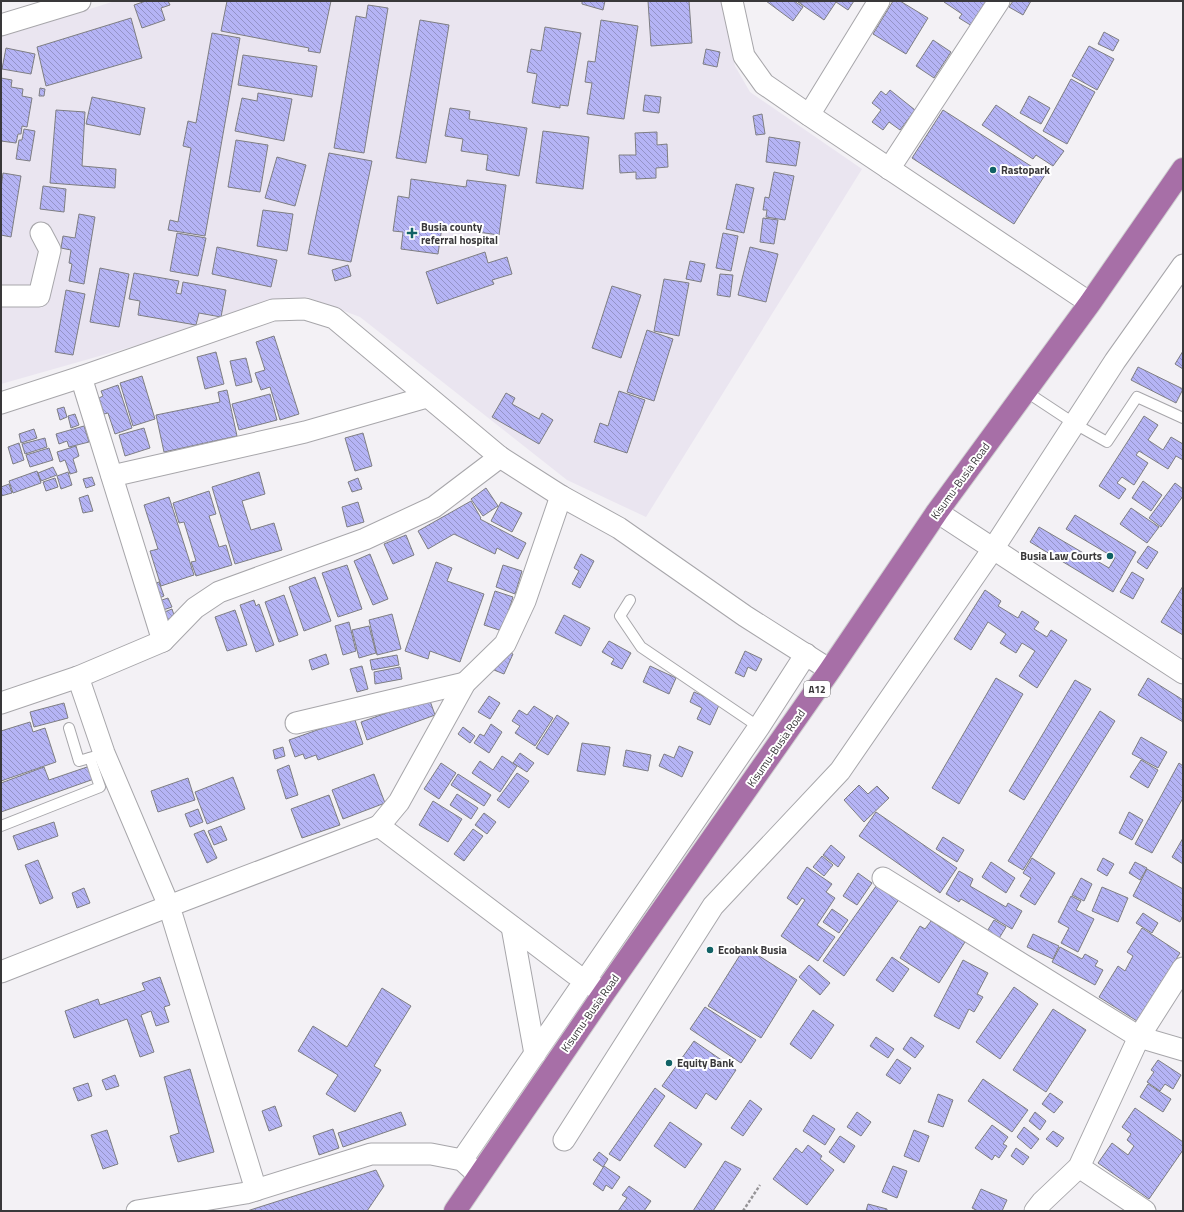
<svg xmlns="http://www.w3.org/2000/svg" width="1184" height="1212" viewBox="0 0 1184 1212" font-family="'Titillium Web',sans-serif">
<defs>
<pattern id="building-back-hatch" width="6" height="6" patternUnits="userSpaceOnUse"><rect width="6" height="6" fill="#b5b4f5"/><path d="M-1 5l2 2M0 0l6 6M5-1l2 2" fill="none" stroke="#9493c7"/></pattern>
</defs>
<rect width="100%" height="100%" fill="#f3f1f5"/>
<polygon fill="#eae5f0" points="115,1 721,1 735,66 750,92 862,169 646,517 567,480 360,317 307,297 1,384 1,37"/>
<g fill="url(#building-back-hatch)" stroke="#7e7e82">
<polygon points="146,1 168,1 170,5 161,8 165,20 142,28 134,5"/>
<polygon points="227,1 331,1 320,53 308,51 309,48 221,31"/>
<polygon points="582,1 605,1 603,10 582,4"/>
<polygon points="648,1 689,1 692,43 651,46"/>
<polygon points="766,1 794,1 803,7 793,21"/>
<polygon points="854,1 848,10 836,2 824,20 798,2"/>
<polygon points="893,1 900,1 928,18 906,54 873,34"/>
<polygon points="945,1 988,1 972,26 959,18 962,14 944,2"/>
<polygon points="1013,1 1031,1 1023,15 1009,7"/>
<polygon points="368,5 388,8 364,153 334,148 356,16 366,18"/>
<polygon points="131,18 142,58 46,86 37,47"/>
<polygon points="420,20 449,25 426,163 396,158"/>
<polygon points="601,20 638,26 624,119 587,114 592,83 585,82 588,61 595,62"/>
<polygon points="545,27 581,33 568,106 560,105 560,108 532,103 537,74 527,72 531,49 541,51"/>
<polygon points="1104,32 1119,40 1113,51 1098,44"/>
<polygon points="212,33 240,38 205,236 168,230 170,220 178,222 191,148 183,146 188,121 196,123"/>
<polygon points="933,40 951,52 934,78 916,66"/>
<polygon points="1089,46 1114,59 1097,90 1072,76"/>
<polygon points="6,48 35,54 31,74 2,69"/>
<polygon points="706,49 720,52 717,67 703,64"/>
<polygon points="243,55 317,66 312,97 238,85"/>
<polygon points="1,78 12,80 11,87 23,89 22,96 32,98 27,127 22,126 21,134 18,134 16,143 1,141"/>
<polygon points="1071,79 1095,92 1067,144 1043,131"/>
<polygon points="40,88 45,89 44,96 39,96"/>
<polygon points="890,90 915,110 900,130 889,122 883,130 872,122 881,110 872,103 881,91 886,95"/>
<polygon points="258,93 292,99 284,141 235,131 242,98 257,101"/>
<polygon points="645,95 661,97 659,113 643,111"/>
<polygon points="1029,96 1050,108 1041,124 1020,113"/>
<polygon points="92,97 145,108 140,135 86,124"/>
<polygon points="996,105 1064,151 1053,166 1036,155 1033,159 982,125"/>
<polygon points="450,108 470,111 469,119 527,128 519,176 486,170 488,155 461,151 463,139 445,136"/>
<polygon points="56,110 85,112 82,166 116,169 115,188 50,183"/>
<polygon points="943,110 1045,175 1014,224 912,158"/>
<polygon points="762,114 765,134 756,135 753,116"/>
<polygon points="24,129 35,131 30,161 16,159 19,140 22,140"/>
<polygon points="543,131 589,137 583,189 536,183"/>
<polygon points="657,132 657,145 667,144 668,167 656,168 656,178 636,179 636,172 620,173 619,155 636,155 635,133"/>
<polygon points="769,137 800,142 796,166 766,162"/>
<polygon points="236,140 268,145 260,192 228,187"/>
<polygon points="329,153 372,161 351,262 308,254"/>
<polygon points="277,157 306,165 295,206 265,198"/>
<polygon points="774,172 794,176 785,220 766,217 767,210 763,210 765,197 769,198"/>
<polygon points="3,173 21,176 11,237 1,235 1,188"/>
<polygon points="411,179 466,187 467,180 506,185 499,235 442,227 438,254 401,249 403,232 393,231 398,196 409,198"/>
<polygon points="736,184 754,188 744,233 726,229"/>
<polygon points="43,186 66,189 64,212 40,209"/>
<polygon points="263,210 293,214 287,251 257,246"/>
<polygon points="79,214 95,217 84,284 69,281 72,264 69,263 71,250 61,248 63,236 75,238"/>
<polygon points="763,218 778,220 774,244 760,242"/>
<polygon points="177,233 206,238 198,276 170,271"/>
<polygon points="723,233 738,236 731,271 716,268"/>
<polygon points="217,247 277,260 271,287 212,274"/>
<polygon points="750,247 778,254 766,302 738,295"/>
<polygon points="485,252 488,263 507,257 512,274 492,280 494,284 437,304 426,272"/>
<polygon points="690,261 705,264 701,282 686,279"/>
<polygon points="348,265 351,276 335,281 332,270"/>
<polygon points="100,268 129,274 119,327 90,322"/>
<polygon points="134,273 179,281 176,293 181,294 183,282 226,290 221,317 199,313 196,325 138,315 140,301 129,299"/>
<polygon points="720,274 733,275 730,297 717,295"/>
<polygon points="664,279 689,283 679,336 654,331"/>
<polygon points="612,286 641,295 621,358 592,348"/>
<polygon points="66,290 85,294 73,355 55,352"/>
<polygon points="647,330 673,339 654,401 627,392"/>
<polygon points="274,336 299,414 280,420 270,387 261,390 255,373 265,370 256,342"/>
<polygon points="1183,351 1183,369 1175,364"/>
<polygon points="216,352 224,384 205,389 197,357"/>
<polygon points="246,358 252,382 236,386 230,361"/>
<polygon points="1138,367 1183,389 1176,403 1131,380"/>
<polygon points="142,376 155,419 133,426 120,383"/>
<polygon points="118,385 132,428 115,434 108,413 104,414 99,398 103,396 101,391"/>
<polygon points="227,390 237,436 164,452 156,415 220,402 218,392"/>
<polygon points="619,391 645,400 627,453 594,442 600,423 608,426"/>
<polygon points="506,393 515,398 512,404 539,419 542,413 553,420 539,444 492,417"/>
<polygon points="270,394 277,420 239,430 232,404"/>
<polygon points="64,407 67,417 60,420 57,409"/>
<polygon points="75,414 79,425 71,428 68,416"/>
<polygon points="1144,416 1158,425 1148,440 1163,450 1171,437 1183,444 1183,460 1176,456 1168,469 1139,451 1136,455 1148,463 1134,485 1122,477 1117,483 1126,489 1119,499 1099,486"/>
<polygon points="84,426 89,442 69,447 67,441 59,444 56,434"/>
<polygon points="144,428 150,448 125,456 119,435"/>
<polygon points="34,429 37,438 21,443 19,434"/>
<polygon points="363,433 372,466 355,471 345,438"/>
<polygon points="45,438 47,447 25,454 22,444"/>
<polygon points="19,443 24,460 13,464 8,447"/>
<polygon points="76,446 79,456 73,459 77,472 70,474 65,460 60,462 57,452"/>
<polygon points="49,448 53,460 30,467 26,455"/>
<polygon points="53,467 57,475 41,481 38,473"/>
<polygon points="37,471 41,483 13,493 9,481"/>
<polygon points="68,472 72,485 61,489 57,476"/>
<polygon points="259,472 265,494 242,501 251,530 274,523 282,550 235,564 212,487"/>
<polygon points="92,477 95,485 86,488 83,479"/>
<polygon points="55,478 58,487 46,491 43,482"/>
<polygon points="358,478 362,489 352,492 348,482"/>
<polygon points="1143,481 1162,495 1151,511 1132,498"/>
<polygon points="1175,483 1183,489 1183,496 1161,527 1149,518"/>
<polygon points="9,484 12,493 1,496 1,487"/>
<polygon points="486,488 498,506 483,516 471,499"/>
<polygon points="209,491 216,514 209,516 219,547 226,545 232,565 196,576 191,562 196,561 184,522 179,523 173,503"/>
<polygon points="88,495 93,511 83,513 79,498"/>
<polygon points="169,497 194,575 161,586 150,551 158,549 144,505"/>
<polygon points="471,501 481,518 480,519 526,543 518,559 497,548 495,554 454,534 428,549 418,531"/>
<polygon points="358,502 364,522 347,527 342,507"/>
<polygon points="501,502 522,513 512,532 491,521"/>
<polygon points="1131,508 1159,527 1147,543 1120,524"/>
<polygon points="1075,515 1136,552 1113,592 1030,542 1039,527 1109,568 1115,558 1066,529"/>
<polygon points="406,535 414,555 393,564 384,544"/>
<polygon points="1148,546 1158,552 1147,569 1137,562"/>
<polygon points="370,554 388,599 373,605 354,561"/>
<polygon points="581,554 594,561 580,588 572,584 579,571 574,568"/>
<polygon points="436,562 452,568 447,581 484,594 460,662 430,651 428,659 405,651"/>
<polygon points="347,565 362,609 338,617 322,573"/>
<polygon points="503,565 522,571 515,594 496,587"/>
<polygon points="1132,572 1144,579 1133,599 1120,592"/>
<polygon points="315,577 331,621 304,631 289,587"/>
<polygon points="159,582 164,596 155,600 150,585"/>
<polygon points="1183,586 1183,635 1161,622"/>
<polygon points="985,590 1001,601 998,606 1018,618 1022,611 1039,622 1034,629 1047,637 1051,630 1067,640 1037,688 1019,676 1035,651 1022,643 1016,653 1000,643 1006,634 988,622 971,650 954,639"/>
<polygon points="495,591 513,597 502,631 484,625"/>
<polygon points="284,595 298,635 279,642 265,602"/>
<polygon points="168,598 172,607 160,611 156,602"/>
<polygon points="254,600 256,606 259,604 274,645 256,652 240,605"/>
<polygon points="172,609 175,618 165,622 162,613"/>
<polygon points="235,610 247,645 227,651 215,617"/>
<polygon points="392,614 401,649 377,655 369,620"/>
<polygon points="564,615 590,628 581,646 555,633"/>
<polygon points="349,622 356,651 343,655 335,626"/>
<polygon points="369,626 376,653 359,658 352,630"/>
<polygon points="609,641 631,653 622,669 611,664 614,659 602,652"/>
<polygon points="502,650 513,654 504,674 494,670"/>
<polygon points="745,651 762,659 756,671 748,667 744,677 735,673"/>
<polygon points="326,654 329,664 312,670 309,660"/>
<polygon points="397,655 399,665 372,670 370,660"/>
<polygon points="362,666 368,689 357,692 350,669"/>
<polygon points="650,666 676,678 669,694 643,682"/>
<polygon points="400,667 402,679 375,684 374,672"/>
<polygon points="996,678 1023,694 959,804 932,788"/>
<polygon points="1148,678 1183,700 1183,722 1138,695"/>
<polygon points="1075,680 1091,689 1024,800 1009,791"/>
<polygon points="694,692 720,703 710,725 697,719 702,708 690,702"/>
<polygon points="489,696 500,703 490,719 478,712"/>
<polygon points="429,698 435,715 367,740 361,722"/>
<polygon points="64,703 68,718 34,727 30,712"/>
<polygon points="534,706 553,718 535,746 515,733 520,726 512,721 519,710 527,715"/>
<polygon points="1100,711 1115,721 1023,870 1008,861"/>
<polygon points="557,715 569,723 548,755 536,748"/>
<polygon points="354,717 363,744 318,760 316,755 305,759 303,754 295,757 289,740"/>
<polygon points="30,722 33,732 45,728 56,762 1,781 1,731"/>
<polygon points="491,724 502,732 489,753 474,743 480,734 484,736"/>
<polygon points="463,727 475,736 470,743 458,734"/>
<polygon points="1141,737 1167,752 1158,768 1132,754"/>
<polygon points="582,743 610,747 605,775 577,771"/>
<polygon points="679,746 693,752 682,777 659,766 664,754 674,758"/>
<polygon points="283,747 285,756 275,759 273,750"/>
<polygon points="626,750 651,755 648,771 623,766"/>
<polygon points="520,753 534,763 527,772 513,763"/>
<polygon points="502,756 517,766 500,792 472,773 480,761 493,770"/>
<polygon points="1141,760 1158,770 1148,788 1130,777"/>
<polygon points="441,763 456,773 439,799 424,789"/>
<polygon points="1179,763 1183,766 1183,798 1152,853 1135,844"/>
<polygon points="289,765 298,795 286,799 277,770"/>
<polygon points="90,766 94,779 1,812 1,783 44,767 49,780"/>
<polygon points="517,773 529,781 509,808 497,800"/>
<polygon points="374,774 385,803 343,819 332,790"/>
<polygon points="458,774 491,795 484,806 451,785"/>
<polygon points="233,777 245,809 207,824 195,792"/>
<polygon points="188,778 195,800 158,812 151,791"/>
<polygon points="859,785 868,794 877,786 889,798 864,822 844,800"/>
<polygon points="457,794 478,808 471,819 450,805"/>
<polygon points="329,795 340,825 302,838 291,809"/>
<polygon points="433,801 462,819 448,842 419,825"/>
<polygon points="198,809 203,822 190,827 185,814"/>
<polygon points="876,812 957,868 940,893 859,836"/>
<polygon points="1129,812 1143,820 1132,840 1119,833"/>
<polygon points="484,813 496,822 487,834 475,825"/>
<polygon points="54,822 58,836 18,850 13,836"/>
<polygon points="221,826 227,840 214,845 208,831"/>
<polygon points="473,829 483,836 464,861 454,854"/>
<polygon points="204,830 217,858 207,863 194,834"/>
<polygon points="943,837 964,850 957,862 936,849"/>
<polygon points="1183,838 1183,864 1172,857"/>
<polygon points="831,845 845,857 838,867 823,855"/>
<polygon points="822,856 833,865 824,876 813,867"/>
<polygon points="1032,858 1055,873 1035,905 1020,896 1031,878 1023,873"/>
<polygon points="1103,858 1114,864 1107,876 1097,870"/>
<polygon points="38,860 53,898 40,904 25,865"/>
<polygon points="991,862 1015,878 1006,893 982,877"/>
<polygon points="1135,862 1147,868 1140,880 1129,873"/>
<polygon points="807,867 832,884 826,892 835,898 817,925 835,937 818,961 781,936 805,900 802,898 797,905 787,898"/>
<polygon points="1147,869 1183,889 1183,916 1180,922 1133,896"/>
<polygon points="959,871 973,879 970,886 1006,907 1008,903 1022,911 1012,929 961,899 959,902 946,894"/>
<polygon points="858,873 872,883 857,905 843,896"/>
<polygon points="1081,878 1092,884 1084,901 1072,895"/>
<polygon points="879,882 900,898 844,976 823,961"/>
<polygon points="1102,887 1128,898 1118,922 1092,911"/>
<polygon points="84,888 90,903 77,908 72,893"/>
<polygon points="1071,896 1081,901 1076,910 1094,919 1078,952 1061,943 1069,928 1058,922"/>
<polygon points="832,909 848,920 839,933 823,922"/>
<polygon points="1143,913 1158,923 1152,933 1136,923"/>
<polygon points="994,920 1006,927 998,940 986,933"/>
<polygon points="931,921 965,942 939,983 900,958 920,926 925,929"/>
<polygon points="1142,928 1180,953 1137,1021 1099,997 1118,966 1125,971 1133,956 1127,952"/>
<polygon points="1033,934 1059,946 1053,959 1027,947"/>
<polygon points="745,947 797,980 761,1038 708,1006"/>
<polygon points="1060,947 1082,959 1085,954 1098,961 1095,966 1103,970 1095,985 1052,962"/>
<polygon points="892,957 909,969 893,992 876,980"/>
<polygon points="963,960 988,973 977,994 983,997 974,1012 969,1009 959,1029 934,1016"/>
<polygon points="809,965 830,983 820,995 799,977"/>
<polygon points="160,977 170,1005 164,1007 169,1022 156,1026 151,1011 141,1015 154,1052 140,1057 127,1019 74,1038 65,1011 98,999 100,1005 145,990 142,983"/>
<polygon points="1014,987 1038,1004 1000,1059 976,1042"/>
<polygon points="382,988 411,1006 374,1066 381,1070 355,1112 326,1094 338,1075 298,1051 313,1026 347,1047"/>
<polygon points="705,1007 756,1040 741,1063 690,1029"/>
<polygon points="1053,1009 1086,1030 1046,1092 1013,1070"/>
<polygon points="813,1010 834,1025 811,1059 790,1044"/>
<polygon points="876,1037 894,1049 888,1058 870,1046"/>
<polygon points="911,1037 924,1046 915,1058 903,1049"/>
<polygon points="694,1041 736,1070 716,1100 706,1093 696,1109 662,1086"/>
<polygon points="897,1059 911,1068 900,1084 886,1075"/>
<polygon points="1158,1060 1181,1075 1173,1089 1165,1084 1160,1091 1147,1082 1154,1072 1151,1070"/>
<polygon points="190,1069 214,1152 178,1162 170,1136 179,1133 164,1077"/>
<polygon points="115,1075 119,1086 106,1090 102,1080"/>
<polygon points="983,1079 1028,1110 1012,1132 968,1101"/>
<polygon points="88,1083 92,1096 78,1101 73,1088"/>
<polygon points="1148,1084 1171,1099 1163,1112 1140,1097"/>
<polygon points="655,1088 665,1096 620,1161 609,1154"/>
<polygon points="1050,1093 1063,1102 1054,1113 1042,1104"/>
<polygon points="938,1094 953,1100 943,1127 928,1122"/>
<polygon points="750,1100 762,1109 743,1136 731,1128"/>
<polygon points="275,1106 282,1126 269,1131 262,1111"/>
<polygon points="1135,1108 1183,1142 1183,1150 1149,1199 1098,1163 1112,1143 1128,1155 1134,1146 1127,1140 1131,1134 1122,1127"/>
<polygon points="401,1112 406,1125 343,1147 338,1133"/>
<polygon points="857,1112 871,1122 861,1136 847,1127"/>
<polygon points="1035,1112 1046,1121 1040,1130 1029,1121"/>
<polygon points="813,1115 835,1129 825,1145 803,1131"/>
<polygon points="670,1122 702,1144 685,1168 654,1146"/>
<polygon points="992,1125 1008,1137 1003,1144 1007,1146 999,1158 995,1155 992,1160 975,1148"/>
<polygon points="1024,1127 1039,1139 1031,1149 1017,1137"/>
<polygon points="333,1129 339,1148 319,1155 313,1136"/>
<polygon points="107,1130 118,1164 103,1169 91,1135"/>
<polygon points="914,1130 929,1136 919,1162 904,1156"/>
<polygon points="1053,1131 1064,1138 1057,1147 1046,1139"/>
<polygon points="840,1136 855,1146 844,1163 829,1152"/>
<polygon points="808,1145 822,1156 820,1159 834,1170 807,1205 773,1179 796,1148 802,1153"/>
<polygon points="1016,1148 1029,1157 1023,1165 1011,1156"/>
<polygon points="599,1152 608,1159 603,1167 593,1160"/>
<polygon points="725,1161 741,1169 713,1211 693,1211"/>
<polygon points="604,1166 620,1177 612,1189 606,1185 603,1191 593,1184"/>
<polygon points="893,1166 907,1171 897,1198 882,1192"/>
<polygon points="376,1170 384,1186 367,1211 247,1211"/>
<polygon points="629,1186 651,1201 644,1211 618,1211 627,1198 622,1195"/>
<polygon points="981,1189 1007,1200 1002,1211 978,1211 972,1208"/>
<polygon points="868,1204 887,1209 887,1211 866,1211"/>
</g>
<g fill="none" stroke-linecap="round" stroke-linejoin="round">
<defs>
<g id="lane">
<polyline points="1025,391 1075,424 1107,442 1137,397 1183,418"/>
<polyline points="630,600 620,616 641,647 759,727"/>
<polyline points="69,728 79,761 96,756"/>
<polyline points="1,826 100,787 90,758"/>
</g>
<g id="street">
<polyline points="732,1 744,56 764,84 809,115 1090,303"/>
<polyline points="1,25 80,1"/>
<polyline points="809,115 879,1"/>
<polyline points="889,169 999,1"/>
<polyline points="1,296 39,296 50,250 41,233"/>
<polyline points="81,377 163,641"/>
<polyline points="1,403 81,377 273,310 305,309 334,318 500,457 561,496 619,528 745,616 830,670"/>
<polyline points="112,476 305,432 427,397"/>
<polyline points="937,512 1183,673"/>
<polyline points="1,703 78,677 163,641 195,608 219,592 365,539 434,507 500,457"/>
<polyline points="296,723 465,683"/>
<polyline points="379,826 399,802 465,683 505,644 525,601 561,496"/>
<polyline points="883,878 1139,1037 1183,1050"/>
<polyline points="512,927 535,1054"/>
<polyline points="1,972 169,906 104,753 78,677"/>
<polyline points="564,1140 713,906 840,771 993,549 1115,361 1183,265"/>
<polyline points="462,1160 759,727 806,654"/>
<polyline points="1079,1167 1145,1211"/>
<polyline points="256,1190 169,906 379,826 575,974 604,993"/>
<polyline points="137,1211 246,1193 371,1154 431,1154 462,1160 473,1170"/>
<polyline points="1035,1211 1042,1202 1079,1167 1139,1037 1183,968"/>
</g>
<polyline id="highway" points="455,1211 604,993 830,670 937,512 1090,303 1183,169"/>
</defs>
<use href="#lane" stroke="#a7a6aa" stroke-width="12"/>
<use href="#street" stroke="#a7a6aa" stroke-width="23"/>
<use href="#highway" stroke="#cfcfd0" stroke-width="24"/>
<polyline stroke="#969497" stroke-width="2.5" stroke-dasharray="3 2" stroke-linecap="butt" points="743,1211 760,1185"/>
<use href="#lane" stroke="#fff" stroke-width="10"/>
<use href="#street" stroke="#fff" stroke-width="21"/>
<use href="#highway" stroke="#a76fa7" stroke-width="22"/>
</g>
<g fill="#116266" stroke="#fff" stroke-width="1.5">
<circle cx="993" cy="170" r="4"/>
<path d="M410 227h4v4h4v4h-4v4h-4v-4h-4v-4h4z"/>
<circle cx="1110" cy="556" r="4"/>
<circle cx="710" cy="950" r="4"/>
<circle cx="669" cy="1063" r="4"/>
</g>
<g text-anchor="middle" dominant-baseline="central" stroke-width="4" stroke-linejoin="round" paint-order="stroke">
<rect fill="#fff" stroke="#747475" stroke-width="1" x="804" y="681" width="26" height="16" rx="3"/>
<g font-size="10" font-weight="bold" fill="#39383a">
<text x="817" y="689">A12</text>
</g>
<g font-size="11" font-weight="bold" fill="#39383a" stroke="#fff" text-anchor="start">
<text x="1001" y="170">Rastopark</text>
<text x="421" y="227">Busia county<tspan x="421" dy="13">referral hospital</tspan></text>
<text x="1102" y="556" text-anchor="end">Busia Law Courts</text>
<text x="718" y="950">Ecobank Busia</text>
<text x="677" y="1063">Equity Bank</text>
</g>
<g font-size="11" fill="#39383a" stroke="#fff">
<text transform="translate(960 481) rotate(-54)">Kisumu-Busia Road</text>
<text transform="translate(776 748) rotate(-55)">Kisumu-Busia Road</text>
<text transform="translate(590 1013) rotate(-55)">Kisumu-Busia Road</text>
</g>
</g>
<rect width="1184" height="1212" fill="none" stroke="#39383a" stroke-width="4"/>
</svg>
